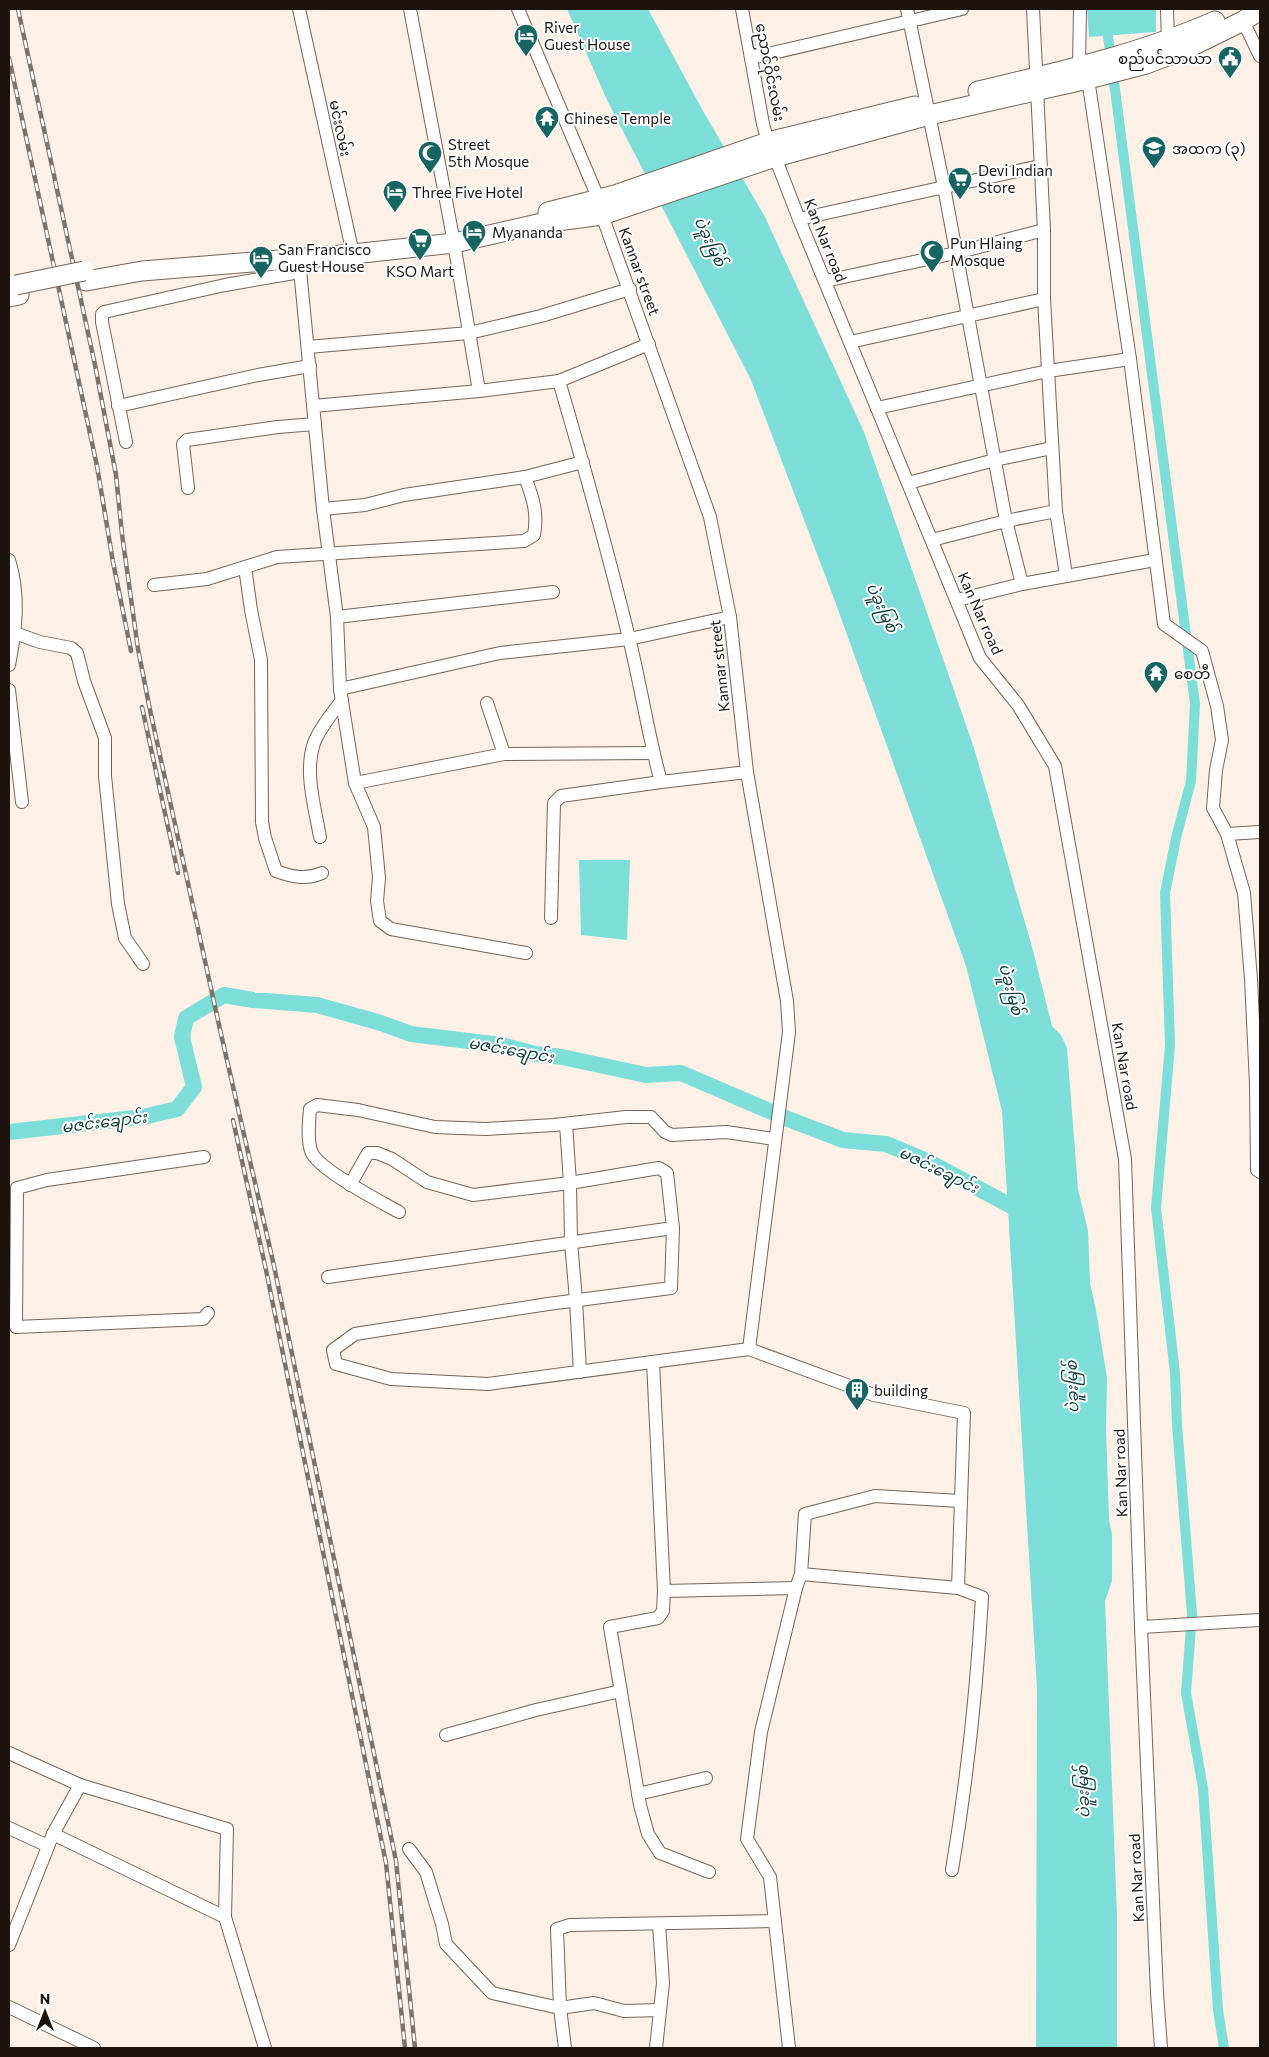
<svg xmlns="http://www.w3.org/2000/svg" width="1269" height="2057" viewBox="0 0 1269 2057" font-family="Commissioner,'Noto Sans Myanmar',sans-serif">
<rect width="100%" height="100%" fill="#fdf0e7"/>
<g fill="#7dddd9">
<polygon points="567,9 648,9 703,111 765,217 864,432 973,745 1031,943 1052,1026 1061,1035 1067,1048 1078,1189 1088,1231 1090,1283 1096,1310 1107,1378 1106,1428 1109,1520 1112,1534 1112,1581 1105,1601 1117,1917 1117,2048 1036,2048 1037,1689 1002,1111 966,966 836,604 751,380 607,100"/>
<polygon points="1087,9 1156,9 1156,32 1089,37"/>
<polygon points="579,860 630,860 627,940 581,935"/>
</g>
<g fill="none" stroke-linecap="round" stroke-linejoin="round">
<polyline stroke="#7dddd9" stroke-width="10" points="1108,36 1195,704 1191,781 1176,838 1165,893 1170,1045 1156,1208 1175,1373 1177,1425 1192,1614 1186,1693 1203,1788 1218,2010 1224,2048"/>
<polyline stroke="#7dddd9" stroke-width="16" points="9,1132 143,1117 177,1109 194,1087 182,1037 186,1018 224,995 253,1000 317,1005 381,1023 411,1034 501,1045 535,1054 562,1057 646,1075 681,1073 788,1119 843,1140 886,1144 929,1162 1026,1214"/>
<defs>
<g id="minor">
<polyline points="299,9 353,254"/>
<polyline points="410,9 454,243 479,391"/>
<polyline points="518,9 599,200"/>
<polyline points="742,9 763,124 768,142"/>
<polyline points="907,9 944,187 1006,521 1022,584"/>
<polyline points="1033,9 1044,230 1044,299 1056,511 1066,575"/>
<polyline points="1167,9 1168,41"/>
<polyline points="1243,21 1260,56"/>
<polyline points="751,58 962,9"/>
<polyline points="1079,66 1080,9"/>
<polyline points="1088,79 1130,359 1164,624 1202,651 1217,706 1222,740 1216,770 1213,808 1227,834 1244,893 1251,979 1256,1084 1260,1084"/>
<polyline points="775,157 799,219 980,658 1018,705 1055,766 1125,1159 1141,1627 1157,1993 1161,2048"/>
<polyline points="799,219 1040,166"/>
<polyline points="299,259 323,509 337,617 340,689 355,783 374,827 379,878 377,901 380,921 391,929 526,953"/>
<polyline points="825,281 956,253 1044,230"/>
<polyline points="850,342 1044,299"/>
<polyline points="308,347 469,333 541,316 630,289"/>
<path d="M559,381C584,466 608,552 629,638C641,686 648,735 661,782L747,772"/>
<polyline points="118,406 258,375 310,366"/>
<polyline points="313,406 479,391 559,381 649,344"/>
<polyline points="877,408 1048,371 1130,359"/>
<polyline points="126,442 102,322 102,314 104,312 225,285 300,272"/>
<polyline points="525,477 583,462"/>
<polyline points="908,483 995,460 1052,448"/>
<polyline points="188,488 183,444 187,440 278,427 315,424"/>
<polyline points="932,540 1006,521 1056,511"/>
<path d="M9,560C20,595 16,629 9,665"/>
<path d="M245,567L251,610L261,660L262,822L265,838L276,871C292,877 306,880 322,873"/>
<path d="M154,585L207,579L277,557L524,541L534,535C538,513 533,498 525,477L404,495L365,505L323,509"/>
<polyline points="957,600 1022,584 1155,560"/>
<polyline points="337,617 553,592"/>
<polyline points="15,633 40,642 71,648 77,653 84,681 105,738 105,776 118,904 125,938 143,964"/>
<polyline points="340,689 500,653 629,639 730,617"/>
<polyline points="9,690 22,802"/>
<polyline points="487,703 504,754"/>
<polyline points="355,783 504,754 653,753"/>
<polyline points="1227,834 1260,832"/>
<path d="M320,837C315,808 304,772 314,743C320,727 332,714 342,700"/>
<polyline points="551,918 554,803 561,796 661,782"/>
<polyline points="1256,1084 1257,1170 1260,1172"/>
<polyline points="566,1124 570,1183 571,1242 576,1300 580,1372"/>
<polyline points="204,1157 47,1180 17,1188 16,1327 203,1319 208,1313"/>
<polyline points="350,1185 368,1153 377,1153 392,1159 427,1182 473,1195 570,1183 659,1168 667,1173 673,1228 671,1288 548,1304 355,1334 333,1350 336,1364 391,1379 488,1384 749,1349 789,1032 787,1001 747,772 730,617 710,517 602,215"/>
<path d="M399,1212C381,1202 317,1169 311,1151C307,1138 309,1122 310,1109L317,1105L358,1110L435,1127L486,1129L554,1125L626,1117H651L665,1132L672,1135L726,1132L774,1139"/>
<polyline points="328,1277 673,1228"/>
<polyline points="749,1349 874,1395 964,1413 958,1588"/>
<polyline points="653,1362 664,1591 796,1588"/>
<path d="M801,1574L958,1588L982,1597C977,1688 967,1780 952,1870"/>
<polyline points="664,1591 663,1611 658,1618 610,1627 640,1805 648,1834 660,1853 709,1872"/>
<polyline points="1141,1627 1260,1620"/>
<polyline points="446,1735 536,1710 621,1691"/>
<polyline points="9,1753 80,1785 227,1829 225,1917 265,2048"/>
<polyline points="638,1794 706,1778"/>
<polyline points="9,1828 48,1846"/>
<polyline points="53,1834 225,1917"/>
<polyline points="409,1849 426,1872 442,1924 446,1944 492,1993 560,2008 594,2003 624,2011 660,2010"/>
<polyline points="9,1945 53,1834 80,1785"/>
<polyline points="9,2007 94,2048"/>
<polyline points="565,2048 560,2008 557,1929 570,1925 775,1921"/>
<polyline points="656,2048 663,1983 659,1924"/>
<polyline points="789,2048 770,1877 747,1839 761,1732 796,1588 801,1574 805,1514 875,1496 960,1501"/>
</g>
<g id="highway">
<path d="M978,91C1058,72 1140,54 1215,21"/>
<polyline points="548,212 615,195 768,142 915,106"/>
<polyline points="86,281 142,271 353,254 454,243 542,223 602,215 775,157 929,115 1088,79 1146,64 1188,48 1243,21 1260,10"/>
<polyline points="9,297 19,295"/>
</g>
</defs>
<use href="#minor" stroke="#756457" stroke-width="14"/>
<use href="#highway" stroke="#756457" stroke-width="21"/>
<use href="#minor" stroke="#fff" stroke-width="12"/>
<use href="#highway" stroke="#fff" stroke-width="19"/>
<defs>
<g id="rail">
<polyline points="18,9 95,365 116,475 122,534 138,649 150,710 221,1034 274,1266 396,1861 415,2048"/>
<polyline points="9,58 97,466 113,562 131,651"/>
<polyline points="142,707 178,873"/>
<polyline points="233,1120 266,1270 386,1863 405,2048"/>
</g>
</defs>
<use href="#rail" stroke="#7c736c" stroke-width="4.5"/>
<use href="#rail" stroke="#fff" stroke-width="2.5" stroke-dasharray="8" stroke-linecap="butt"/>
<defs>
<polyline id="highway-bridge" points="16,285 84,271"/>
</defs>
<use href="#highway-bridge" stroke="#756457" stroke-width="21" stroke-linecap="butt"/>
<use href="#highway-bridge" stroke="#fff" stroke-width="19"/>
</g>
<defs>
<symbol id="hotel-pin" viewBox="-11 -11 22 30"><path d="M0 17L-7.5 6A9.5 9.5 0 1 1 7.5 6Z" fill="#176563" stroke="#fff"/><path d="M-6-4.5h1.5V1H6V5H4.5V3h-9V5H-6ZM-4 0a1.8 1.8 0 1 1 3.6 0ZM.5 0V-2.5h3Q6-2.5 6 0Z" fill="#fff"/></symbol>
<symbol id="civic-pin" viewBox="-11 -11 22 30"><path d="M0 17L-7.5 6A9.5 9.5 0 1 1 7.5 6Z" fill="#176563" stroke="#fff"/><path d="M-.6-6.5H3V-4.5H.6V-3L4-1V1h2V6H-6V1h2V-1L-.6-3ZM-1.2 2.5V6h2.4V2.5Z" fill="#fff"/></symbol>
<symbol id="temple-pin" viewBox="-11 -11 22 30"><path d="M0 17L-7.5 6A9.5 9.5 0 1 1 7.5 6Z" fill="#176563" stroke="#fff"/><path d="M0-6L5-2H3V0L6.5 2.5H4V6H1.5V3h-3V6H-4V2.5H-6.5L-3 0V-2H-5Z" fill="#fff"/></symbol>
<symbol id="school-pin" viewBox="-11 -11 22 30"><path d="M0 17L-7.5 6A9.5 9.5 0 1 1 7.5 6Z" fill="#176563" stroke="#fff"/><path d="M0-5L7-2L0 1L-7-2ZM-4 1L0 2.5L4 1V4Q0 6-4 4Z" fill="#fff"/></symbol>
<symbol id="mosque-pin" viewBox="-11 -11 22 30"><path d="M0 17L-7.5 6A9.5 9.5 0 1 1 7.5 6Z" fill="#176563" stroke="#fff"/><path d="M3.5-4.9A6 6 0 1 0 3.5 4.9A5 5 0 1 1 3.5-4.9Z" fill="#fff"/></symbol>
<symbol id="supermarket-pin" viewBox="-11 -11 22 30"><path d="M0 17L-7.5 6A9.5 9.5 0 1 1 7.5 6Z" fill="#176563" stroke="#fff"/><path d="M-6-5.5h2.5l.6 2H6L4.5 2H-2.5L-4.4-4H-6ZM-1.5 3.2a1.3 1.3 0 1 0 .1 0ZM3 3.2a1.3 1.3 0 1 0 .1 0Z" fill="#fff"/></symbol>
<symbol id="building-pin" viewBox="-11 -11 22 30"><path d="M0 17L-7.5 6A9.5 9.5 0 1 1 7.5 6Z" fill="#176563" stroke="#fff"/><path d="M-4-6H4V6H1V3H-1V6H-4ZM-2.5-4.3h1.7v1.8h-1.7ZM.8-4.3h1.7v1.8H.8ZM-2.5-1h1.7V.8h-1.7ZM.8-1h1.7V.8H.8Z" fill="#fff"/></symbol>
</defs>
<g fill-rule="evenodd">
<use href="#hotel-pin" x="512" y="22" width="28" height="38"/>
<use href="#civic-pin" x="1216" y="44" width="28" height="38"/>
<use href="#temple-pin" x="533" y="104" width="28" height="38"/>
<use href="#school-pin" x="1140" y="134" width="28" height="38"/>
<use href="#mosque-pin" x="416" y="139" width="28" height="38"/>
<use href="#supermarket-pin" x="946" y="165" width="28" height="38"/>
<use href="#hotel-pin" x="381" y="178" width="28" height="38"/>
<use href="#hotel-pin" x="460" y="218" width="28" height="38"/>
<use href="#supermarket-pin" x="406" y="226" width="28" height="38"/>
<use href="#mosque-pin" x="918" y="238" width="28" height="38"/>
<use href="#hotel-pin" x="247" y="244" width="28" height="38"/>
<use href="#temple-pin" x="1142" y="659" width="28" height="38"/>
<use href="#building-pin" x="843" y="1376" width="28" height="38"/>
</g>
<g text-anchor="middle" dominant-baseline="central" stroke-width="4" stroke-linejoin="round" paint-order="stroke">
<g font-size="15" fill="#1a130e" stroke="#fff" text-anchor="start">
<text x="544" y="27">River<tspan x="544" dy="17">Guest House</tspan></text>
<text x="1212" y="58" text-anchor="end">စည်ပင်သာယာ</text>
<text x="564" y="118">Chinese Temple</text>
<text x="448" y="144">Street<tspan x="448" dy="17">5th Mosque</tspan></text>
<text x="1172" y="148">အထက (၃)</text>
<text x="978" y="170">Devi Indian<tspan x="978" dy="17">Store</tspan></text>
<text x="412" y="192">Three Five Hotel</text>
<text x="492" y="232">Myananda</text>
<text x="950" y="243">Pun Hlaing<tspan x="950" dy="17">Mosque</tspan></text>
<text x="278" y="249">San Francisco<tspan x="278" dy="17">Guest House</tspan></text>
<text x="420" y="271" text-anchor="middle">KSO Mart</text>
<text x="1174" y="673">စေတီ</text>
<text x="874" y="1390">building</text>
</g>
<g font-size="15" fill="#1a130e" stroke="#fff">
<text transform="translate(771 72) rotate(79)">ညောင်ဝိုင်းလမ်း</text>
<text transform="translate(341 128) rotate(78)">မင်းလမ်း</text>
<text transform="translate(826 240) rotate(68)">Kan Nar road</text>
<text transform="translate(640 271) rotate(70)">Kannar street</text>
<text transform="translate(981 613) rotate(66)">Kan Nar road</text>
<text transform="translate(719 666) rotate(-96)">Kannar street</text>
<text transform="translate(1125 1066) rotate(80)">Kan Nar road</text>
<text transform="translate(1120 1473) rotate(-92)">Kan Nar road</text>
<text transform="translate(1136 1878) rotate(-93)">Kan Nar road</text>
</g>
<g font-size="16" font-style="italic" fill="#0d3c3a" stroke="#fff">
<text transform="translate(711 241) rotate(65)">ပဲခူးမြစ်</text>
<text transform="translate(883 607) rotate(65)">ပဲခူးမြစ်</text>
<text transform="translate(1012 989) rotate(75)">ပဲခူးမြစ်</text>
<text transform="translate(511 1049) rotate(10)">မဇင်းချောင်း</text>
<text transform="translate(104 1121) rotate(-7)">မဇင်းချောင်း</text>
<text transform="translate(939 1169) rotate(26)">မဇင်းချောင်း</text>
<text transform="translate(1071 1387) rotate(-92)">ပဲခူးမြစ်</text>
<text transform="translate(1082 1792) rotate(-92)">ပဲခူးမြစ်</text>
</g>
</g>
<rect width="1269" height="2057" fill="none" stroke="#1a130e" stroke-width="20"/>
<g transform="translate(45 2012)" stroke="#ffffff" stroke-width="4" paint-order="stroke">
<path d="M0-4L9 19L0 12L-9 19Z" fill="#1a130e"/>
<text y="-8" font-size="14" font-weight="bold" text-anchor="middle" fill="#1a130e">N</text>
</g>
</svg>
